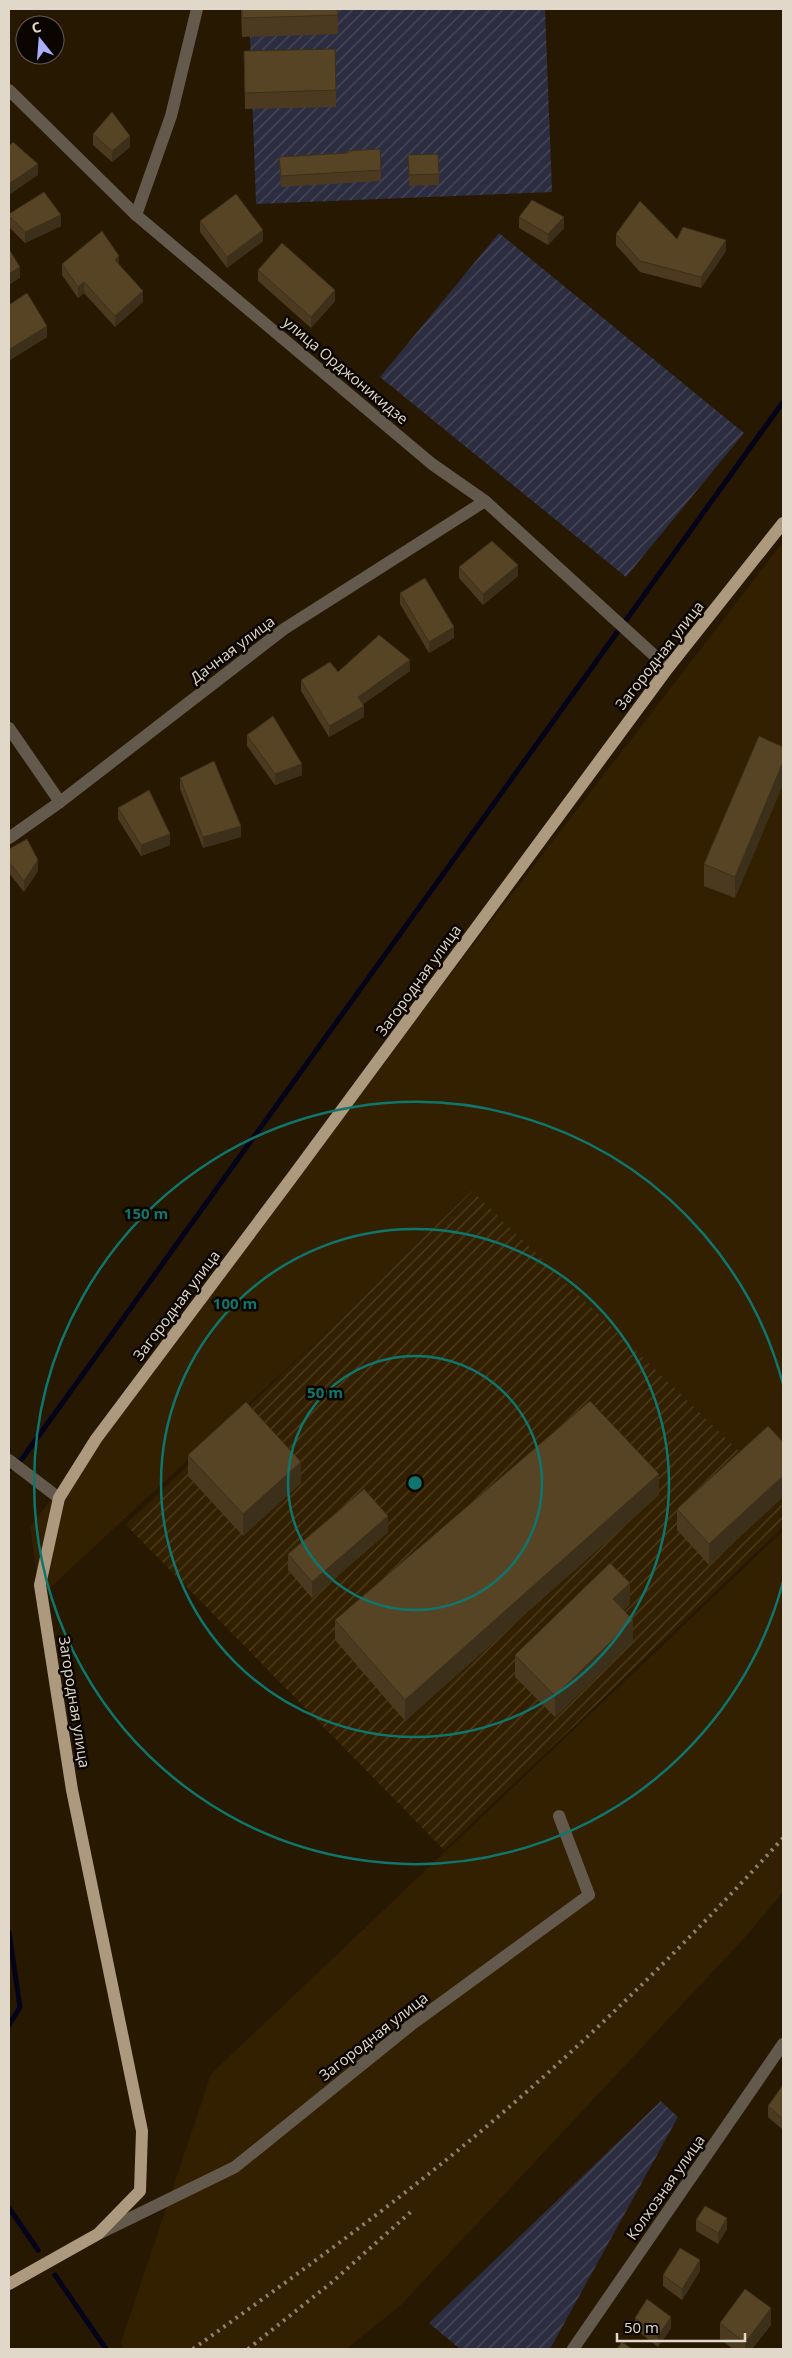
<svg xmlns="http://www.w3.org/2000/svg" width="792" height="2358" viewBox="0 0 792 2358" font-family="'Open Sans',sans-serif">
<defs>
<pattern id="industrial-furrows" width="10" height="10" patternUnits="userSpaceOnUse" patternTransform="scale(1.25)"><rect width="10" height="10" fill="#322000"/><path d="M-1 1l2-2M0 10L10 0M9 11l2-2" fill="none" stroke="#4f4024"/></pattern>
<pattern id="garden-furrows" width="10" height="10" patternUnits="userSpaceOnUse" patternTransform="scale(1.25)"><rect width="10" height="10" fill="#2c2d40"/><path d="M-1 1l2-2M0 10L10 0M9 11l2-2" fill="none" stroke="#4a4b5a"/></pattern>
</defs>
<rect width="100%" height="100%" fill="#271801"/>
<g fill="#322000">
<polygon points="783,542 783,1498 474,1195 40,1597 30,1527 406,1032"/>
<polygon points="783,1531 783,1892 748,1934 400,2306 346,2349 124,2349 121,2343 211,2074"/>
</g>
<polygon fill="url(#industrial-furrows)" points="472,1191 783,1494 783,1527 444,1850 126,1525"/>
<g fill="url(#garden-furrows)">
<polygon points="249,9 545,9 552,192 256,204"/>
<polygon points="499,233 744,433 626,577 380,377"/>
<polygon points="661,2101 678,2117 550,2349 460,2349 429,2323"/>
</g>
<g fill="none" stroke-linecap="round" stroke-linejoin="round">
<g stroke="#04031a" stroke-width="5">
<polyline points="9,1469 22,1459 783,402"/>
<polyline points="9,1932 20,2007 9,2025"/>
<polyline points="9,2208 38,2250"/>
<polyline points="55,2275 106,2349"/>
</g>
<g stroke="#635a4d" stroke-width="12">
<polyline points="9,90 136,215 432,464 485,501 668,668"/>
<polyline points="136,215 171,116 197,9"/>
<polyline points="9,728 60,802"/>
<polyline points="9,838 60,802 284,629 485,501"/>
<polyline points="9,1460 59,1498"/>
<polyline points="100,2233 235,2167 411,2025 589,1895 559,1816"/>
<polyline points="573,2349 783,2044"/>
</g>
<polyline stroke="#ad9a7e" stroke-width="12" points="9,2284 98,2234 140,2191 142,2131 72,1790 40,1585 59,1498 96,1439 293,1176 668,668 783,523"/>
<g stroke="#8d816e" stroke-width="4" stroke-dasharray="2.5 5" stroke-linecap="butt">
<path d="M193,2349C295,2276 398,2202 493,2121C596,2033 692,1938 783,1838"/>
<polyline points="248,2349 331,2283 414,2209"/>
</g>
</g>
<g fill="#4b3a20">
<polygon points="241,9 338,9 338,34 242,37"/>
<polygon points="244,51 336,90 336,107 245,109"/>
<polygon points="93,134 130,147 112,162 93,145"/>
<polygon points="408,155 439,174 439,185 409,186"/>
<polygon points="279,157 381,170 381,181 281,187"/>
<polygon points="9,214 61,226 25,243 9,227"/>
<polygon points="519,217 564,228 548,245 519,228"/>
<polygon points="200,221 263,241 227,268 200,232"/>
<polygon points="616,234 677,239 726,251 701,288 640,272 616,245"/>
<polygon points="62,264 119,265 143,302 115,327 84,293 78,298 62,275"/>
<polygon points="258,270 335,301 311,328 258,281"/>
<polygon points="9,305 47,337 10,360 9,358"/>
<polygon points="459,567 518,576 483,605 459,578"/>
<polygon points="400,593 454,638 429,653 400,604"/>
<polygon points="410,671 363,704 364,717 329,737 301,691 301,680 338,672"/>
<polygon points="247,735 302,775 275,785 247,746"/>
<polygon points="783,747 783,784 735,898 704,886 704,864"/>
<polygon points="180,778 241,837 203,848 180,789"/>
<polygon points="118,808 170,845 141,856 118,819"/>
<polygon points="9,849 38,871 24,892 9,873"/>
<polygon points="783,1442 783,1497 709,1565 677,1530 677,1509"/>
<polygon points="188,1455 301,1483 243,1536 188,1476"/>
<polygon points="659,1495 405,1721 335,1640 335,1620"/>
<polygon points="388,1532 312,1598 288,1570 288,1554"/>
<polygon points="630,1604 624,1610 633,1641 555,1717 515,1677 515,1655"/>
<polygon points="783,2085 783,2130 768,2117 768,2106"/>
<polygon points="696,2220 727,2229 718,2244 696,2231"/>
<polygon points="700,2271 682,2300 663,2286 663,2275"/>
<polygon points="635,2318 671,2328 658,2347 635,2329"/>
<polygon points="720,2323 771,2325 752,2349 733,2349 720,2339"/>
</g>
<g fill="#3d301a">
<polygon points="130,136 130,147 112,162 112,151"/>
<polygon points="38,164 38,175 9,195 9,184"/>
<polygon points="61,215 61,226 25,243 25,232"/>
<polygon points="564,217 564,228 548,245 548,234"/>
<polygon points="263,230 263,241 227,268 227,257"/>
<polygon points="726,240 726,251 701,288 701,277"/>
<polygon points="119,256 119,267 115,260"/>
<polygon points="20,267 20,278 9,285 9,274"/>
<polygon points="84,282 84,293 78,298 78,287"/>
<polygon points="335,290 335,301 311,328 311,317"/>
<polygon points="143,291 143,302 115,327 115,316"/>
<polygon points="47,326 47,337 10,360 10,349"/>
<polygon points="518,565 518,576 483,605 483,594"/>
<polygon points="454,627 454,638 429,653 429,642"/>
<polygon points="410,660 410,671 358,708 358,697"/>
<polygon points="364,706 364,717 329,737 329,726"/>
<polygon points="783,762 783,784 735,898 735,877"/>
<polygon points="302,764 302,775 275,785 275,774"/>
<polygon points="241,826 241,837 203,848 203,837"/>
<polygon points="170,834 170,845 141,856 141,845"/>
<polygon points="38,860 38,871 24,892 24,881"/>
<polygon points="301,1462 301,1483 243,1536 243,1514"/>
<polygon points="659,1474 659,1495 405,1721 405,1700"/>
<polygon points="783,1476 783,1497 709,1565 709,1544"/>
<polygon points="388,1516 388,1532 312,1598 312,1582"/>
<polygon points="630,1583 630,1604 613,1620 613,1599"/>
<polygon points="633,1620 633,1641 555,1717 555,1696"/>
<polygon points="727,2218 727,2229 718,2244 718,2233"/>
<polygon points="700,2260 700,2271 682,2300 682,2289"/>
<polygon points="771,2308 771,2325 752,2349 745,2349 745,2343"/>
<polygon points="671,2317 671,2328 658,2347 658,2336"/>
</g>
<g fill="#574425" stroke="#3d301a">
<polygon points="242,9 338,9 338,15 242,18"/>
<polygon points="335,49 336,90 245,93 244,51"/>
<polygon points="112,112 130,136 112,151 93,134"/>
<polygon points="13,142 38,164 9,184 9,145 9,146"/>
<polygon points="380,149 381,170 281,176 279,157 348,153 348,151"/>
<polygon points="438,154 439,174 409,175 408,155"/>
<polygon points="44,192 61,215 25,232 9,216 9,214"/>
<polygon points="236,194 263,230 227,257 200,221"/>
<polygon points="532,200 564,217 548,234 519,217"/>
<polygon points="640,201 677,239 683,227 726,240 701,277 640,261 616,234"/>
<polygon points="102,231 119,256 115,260 143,291 115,316 84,282 78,287 62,264"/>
<polygon points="282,243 335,290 311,317 258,270"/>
<polygon points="9,249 20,267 9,274"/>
<polygon points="27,293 47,326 10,349 9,347 9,305"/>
<polygon points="492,541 518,565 483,594 459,567"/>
<polygon points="425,578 454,627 429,642 400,593"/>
<polygon points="379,635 410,660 358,697 364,706 329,726 301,680 330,662 338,672"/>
<polygon points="273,716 302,764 275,774 247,735"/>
<polygon points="759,736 783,747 783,762 735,877 704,864"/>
<polygon points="214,761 241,826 203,837 180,778"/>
<polygon points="149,790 170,834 141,845 118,808"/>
<polygon points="27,839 38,860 24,881 9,862 9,849"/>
<polygon points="590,1401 659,1474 405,1700 335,1620"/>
<polygon points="246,1402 301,1462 243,1514 188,1455"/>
<polygon points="768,1426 783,1442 783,1476 709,1544 677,1509"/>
<polygon points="364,1489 388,1516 312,1582 288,1554"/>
<polygon points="610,1563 630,1583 613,1599 633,1620 555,1696 515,1655"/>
<polygon points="783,2085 783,2119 768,2106"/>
<polygon points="705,2206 727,2218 718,2233 696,2220"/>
<polygon points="680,2248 700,2260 682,2289 663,2275"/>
<polygon points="745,2289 771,2308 745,2343 720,2323"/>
<polygon points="647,2299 671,2317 658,2336 635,2318"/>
<polygon points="622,2342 632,2349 617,2349"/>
</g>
<g fill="none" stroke="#0f766e" stroke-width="2.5">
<circle cx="415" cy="1483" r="127"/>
<circle cx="415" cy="1483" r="254"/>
<path d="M783 1582A381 381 0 1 1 783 1384"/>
</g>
<g text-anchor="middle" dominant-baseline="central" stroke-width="5" stroke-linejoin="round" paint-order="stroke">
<g font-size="15" fill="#e1d8c9" stroke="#0b0501">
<text transform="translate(346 370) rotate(40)">улица Орджоникидзе</text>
<text transform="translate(232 649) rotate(-37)">Дачная улица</text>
<text transform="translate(659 655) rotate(-52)">Загородная улица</text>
<text transform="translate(418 980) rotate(-54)">Загородная улица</text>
<text transform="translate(176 1305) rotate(-53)">Загородная улица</text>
<text transform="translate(75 1702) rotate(81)">Загородная улица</text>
<text transform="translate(373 2036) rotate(-38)">Загородная улица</text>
<text transform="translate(665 2187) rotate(-55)">Колхозная улица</text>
</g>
</g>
<circle cx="415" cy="1483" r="8" fill="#0f766e" stroke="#0b0501" stroke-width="2.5"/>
<g font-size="15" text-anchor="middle" font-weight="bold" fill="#0f766e" stroke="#0b0501" stroke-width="5" stroke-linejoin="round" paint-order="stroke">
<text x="146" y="1219">150 m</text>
<text x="235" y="1309">100 m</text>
<text x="325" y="1398">50 m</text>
</g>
<rect width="792" height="2358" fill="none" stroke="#e1d8c9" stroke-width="20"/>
<g transform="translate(40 40) rotate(343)"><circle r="24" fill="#0b0501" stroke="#615951"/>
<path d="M0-4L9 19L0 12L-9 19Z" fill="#aab0fb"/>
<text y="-8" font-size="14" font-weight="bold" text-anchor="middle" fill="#e1d8c9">С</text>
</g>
<path d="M617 2333v8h128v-8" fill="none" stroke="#e1d8c9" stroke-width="2.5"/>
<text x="624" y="2333" font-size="15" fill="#e1d8c9" stroke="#0b0501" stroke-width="4" paint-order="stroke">50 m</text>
</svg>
